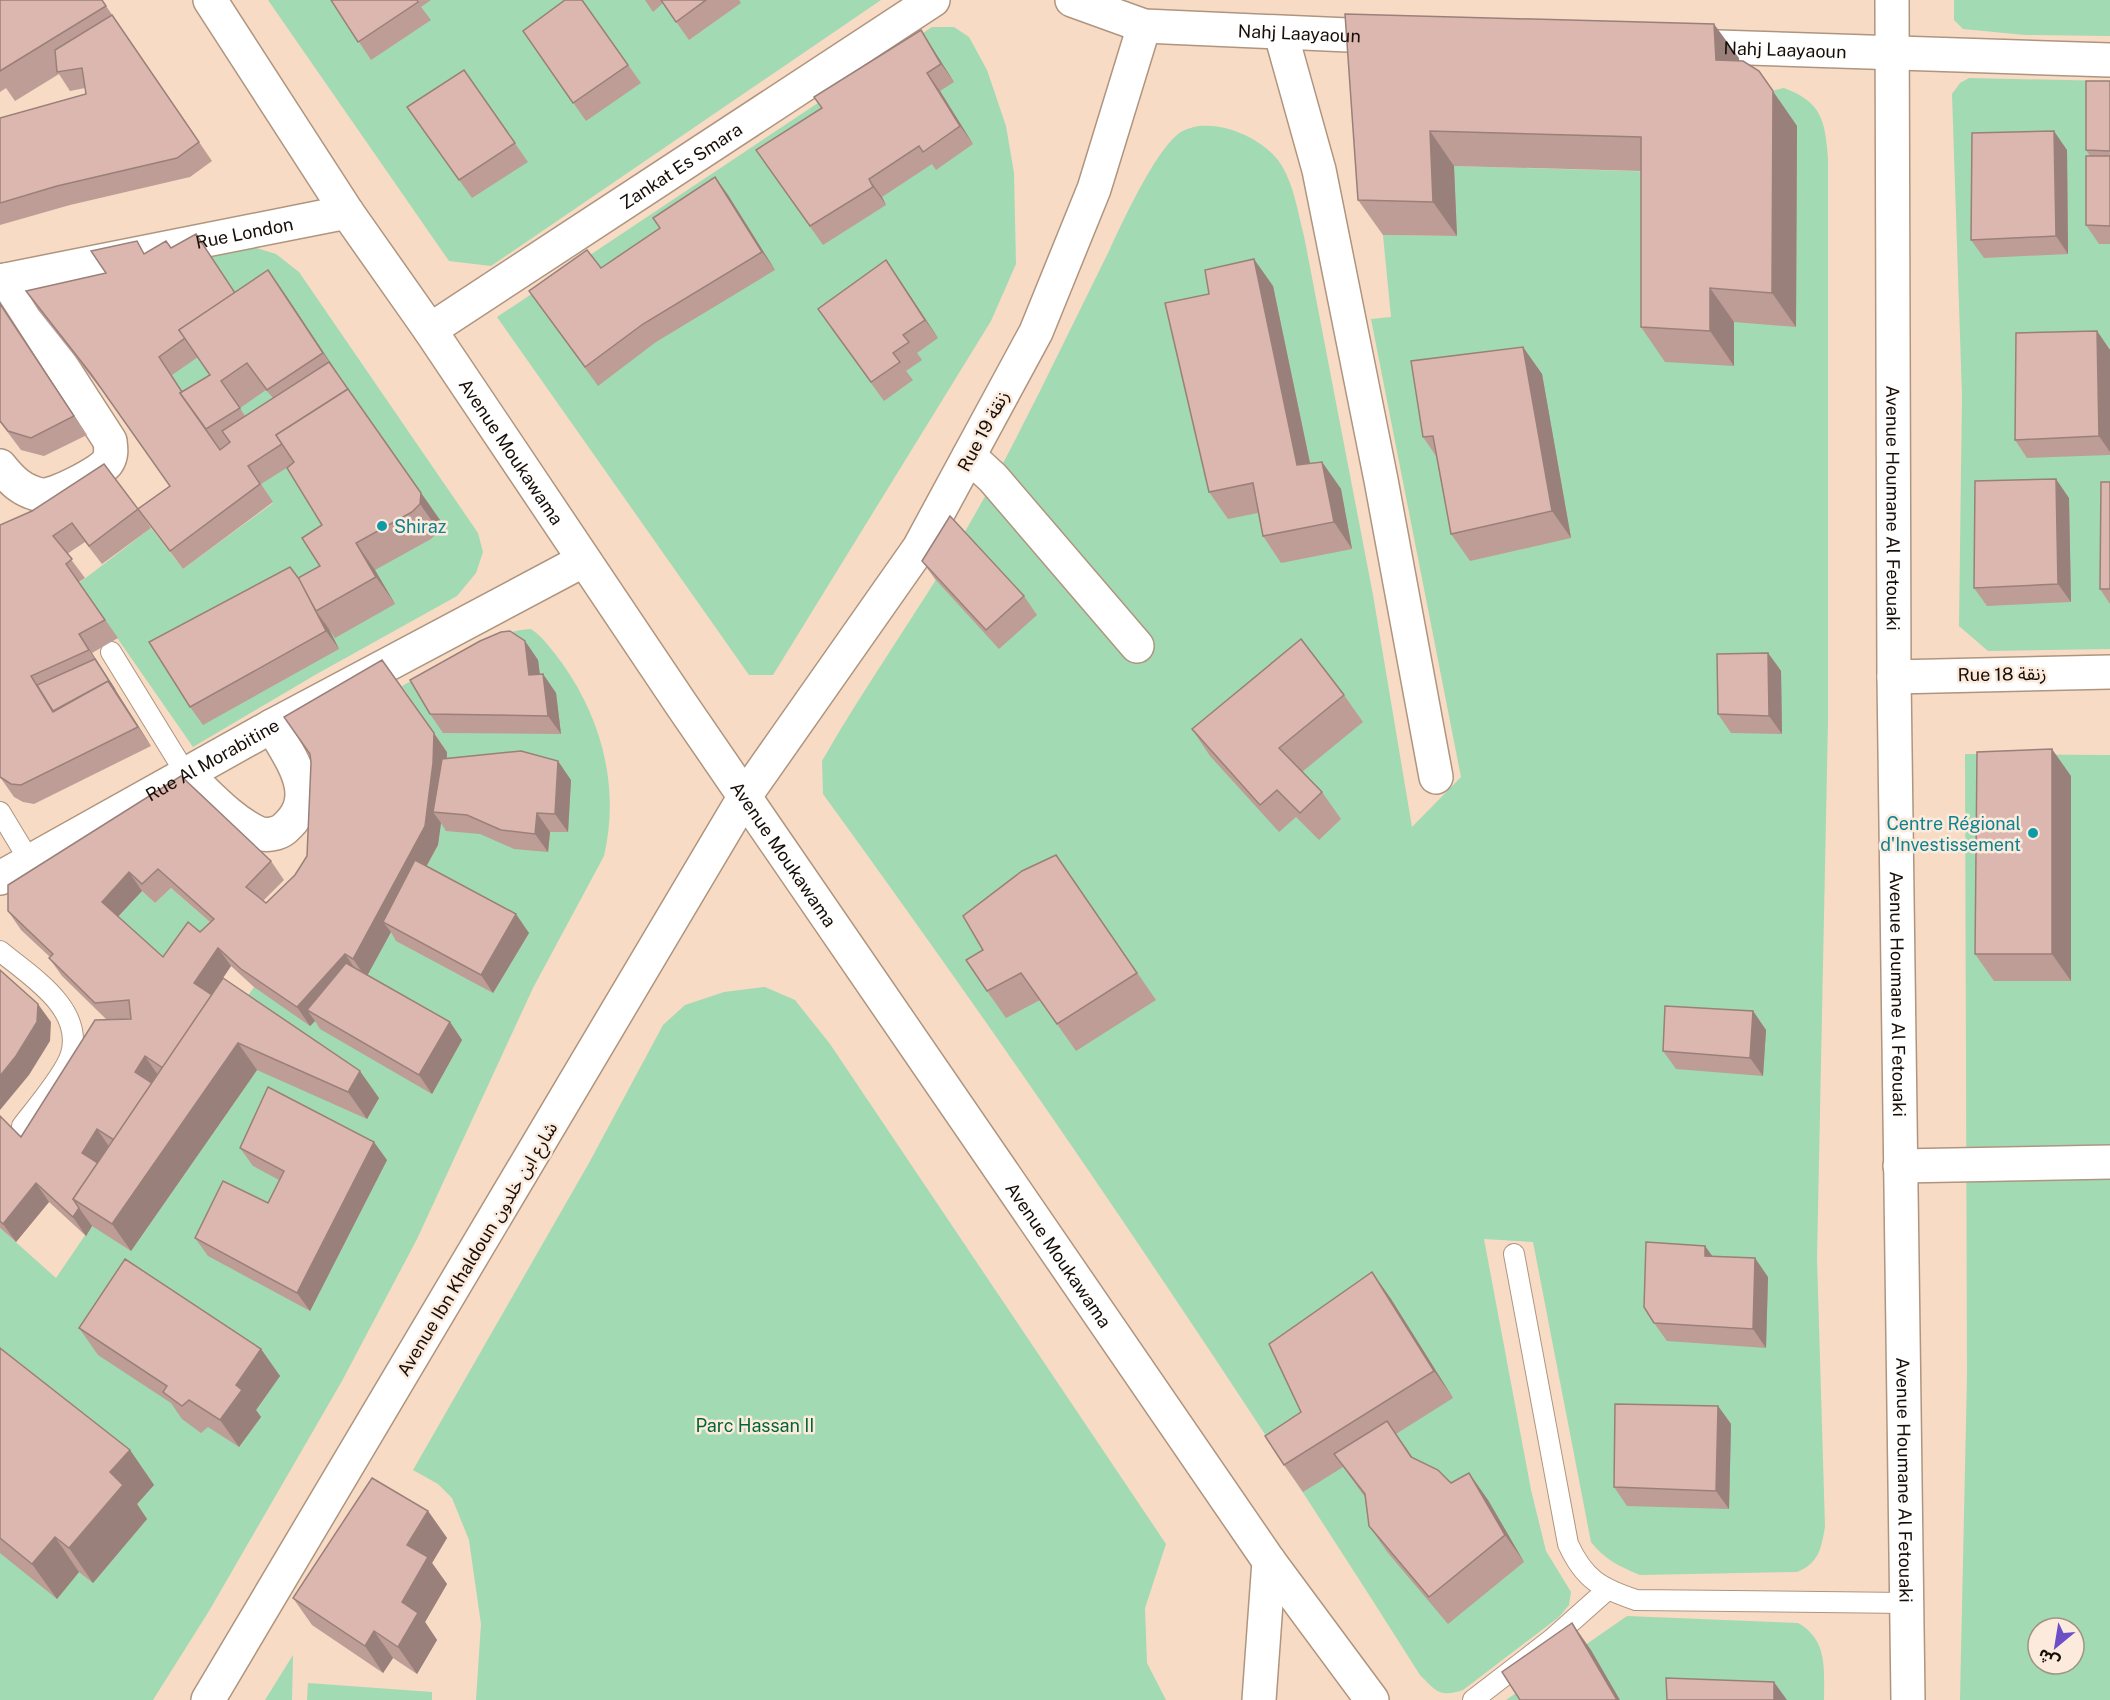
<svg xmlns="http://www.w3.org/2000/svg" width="2110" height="1700" viewBox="0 0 2110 1700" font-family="'Public Sans','Noto Sans Arabic',sans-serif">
<rect width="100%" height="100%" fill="#f7dbc4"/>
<g fill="#a2dab3" fill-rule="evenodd">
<polygon points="268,0 881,0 491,266 449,261"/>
<polygon points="1954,0 2110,0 2110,36 2025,35 1963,29 1954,20"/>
<polygon points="932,27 954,27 969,37 987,70 1006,126 1014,173 1016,264 991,321 773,675 749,675 497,317"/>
<polygon points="1969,78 2110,81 2110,649 1988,651 1959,626 1962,396 1952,94 1960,83"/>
<path d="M1784,88C1822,102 1825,121 1828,158V721L1817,1258L1825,1527C1821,1549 1819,1563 1797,1572L1640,1575C1620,1567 1604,1559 1591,1542L1533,1242L1484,1239L1531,1490L1546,1551L1571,1592L1569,1605L1559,1617L1463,1690C1439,1698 1436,1691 1420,1675C1230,1375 1032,1081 823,794L822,761C866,684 918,612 963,535C1017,443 1062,345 1110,249C1123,221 1157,147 1181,132C1211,114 1265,137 1282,166C1294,186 1298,213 1304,236L1373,595L1412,827L1461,777L1371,319L1391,317L1383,235L1457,236L1454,166L1666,172L1734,366V322L1768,96L1775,90Z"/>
<polygon points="253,247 276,254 299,272 478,533 483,552 476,573 457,596 315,675 193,747 79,583 151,528 183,569 273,503 199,420 172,375 209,253"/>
<path d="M531,629C544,638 552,650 562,663C602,719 620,788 604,856L533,988L417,1239L342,1381L209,1611L153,1700H0V1228L56,1278L254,987L358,973L366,977L438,845L446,782L447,752L402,686C442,664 485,632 531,629Z"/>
<path d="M1965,754L2110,755V1700H1960L1967,1376ZM2038,1628H2074V1664H2038Z"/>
<polygon points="171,888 227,937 176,975 115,920 142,891 155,903"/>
<polygon points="765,987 795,1000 830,1044 1166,1544 1145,1608 1147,1663 1166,1700 476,1700 481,1624 469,1540 452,1498 438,1484 413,1470 589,1163 663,1025 685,1005 724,992"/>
<path d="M1627,1616L1798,1623C1828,1640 1824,1669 1824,1700H1506Z"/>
<polygon points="293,1655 292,1700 265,1700"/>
<polygon points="308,1683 432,1692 432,1700 307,1700"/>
</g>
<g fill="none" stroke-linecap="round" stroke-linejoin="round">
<defs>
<g id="lane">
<polyline points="111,652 186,774"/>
<polyline points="0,812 29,860"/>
<path d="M0,951C30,976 84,1008 71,1054C66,1073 35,1109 22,1126"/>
<path d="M1514,1254L1568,1544C1584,1579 1600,1588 1636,1600L1906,1603"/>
<polyline points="1473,1700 1552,1639 1607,1590"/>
</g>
<g id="street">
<path id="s1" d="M210,0L347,212L430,330L681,704L1269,1561L1372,1700"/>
<path id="s2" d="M1072,0L1144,26L1393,37"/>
<path id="s3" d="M1892,0L1894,677L1908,1700"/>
<polyline points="1281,34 1319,170 1381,480 1436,777"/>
<path id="s4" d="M1687,46L2110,60"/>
<path id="s5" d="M0,281L347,212"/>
<path id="s6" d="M430,330L933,0"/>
<polyline points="969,456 993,478 1137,646"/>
<path d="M0,466C12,481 22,491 41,495C54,497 98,473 107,463C112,456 111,449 110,441L6,280"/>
<polyline points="1894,677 2110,672"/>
<path d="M186,774C208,794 230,820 258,833C266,836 278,834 284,829C322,797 291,760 272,726"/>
<path id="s7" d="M0,878L272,726L584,560"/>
<polyline points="1900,1166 2110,1162"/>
<polyline points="208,1700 745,796 919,548 1036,332 1094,189 1144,26"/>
<polyline points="1259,1700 1269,1561"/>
</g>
</defs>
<use href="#lane" stroke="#af957f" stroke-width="22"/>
<use href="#street" stroke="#af957f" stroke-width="36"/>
<use href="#lane" stroke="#fff" stroke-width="20"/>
<use href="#street" stroke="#fff" stroke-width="33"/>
</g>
<g fill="#bd9d96" fill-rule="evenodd">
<polygon points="0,0 102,0 212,161 190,177 70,205 0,225 0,118 86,94 85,88 70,91 59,74 15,101 6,88 0,92"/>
<polygon points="331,0 431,0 421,7 431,20 371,60"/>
<polygon points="582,0 641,83 586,121 523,31"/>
<polygon points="645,0 739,0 741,3 689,40 663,3 653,12"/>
<polygon points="1345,14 1739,58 1739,61 1759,71 1797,126 1796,327 1734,322 1734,366 1665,362 1641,327 1641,171 1454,166 1457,236 1383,235 1358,200"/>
<polygon points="921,30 933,49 954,82 940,91 973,144 936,170 932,164 882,197 886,205 823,245 756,150 822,108"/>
<polygon points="464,70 528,162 472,198 407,107"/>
<polygon points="2110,81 2110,244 2099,244 2086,225 2090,156 2086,150"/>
<polygon points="2067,150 2068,254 1984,258 1971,240"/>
<polygon points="715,177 728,195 775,270 656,342 598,386 529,291 601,268 660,228"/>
<path d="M171,248L209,253L235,293L268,270L338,374L440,520L439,531L431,539L375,570L395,604L335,638L329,629L339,649L203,725L190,707L299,579L320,566L322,525L288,467L261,484L273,502L183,569L138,509L170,486L104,393L38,310L26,291L106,273L145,253ZM198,357L210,375L182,391L172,375ZM266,390L273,398L245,416L240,408Z"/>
<polygon points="899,279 938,338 917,353 922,360 906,371 913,380 884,401 831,328"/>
<polygon points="1273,286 1310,463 1322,462 1341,489 1352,549 1281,563 1263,536 1258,513 1228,519 1209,492"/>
<polygon points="0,304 87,435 44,456 21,450 0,422"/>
<polygon points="2097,331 2110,350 2110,455 2027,458 2015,440"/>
<polygon points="1523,347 1542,374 1571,538 1470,561 1451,534 1436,456 1423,437"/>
<polygon points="2110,482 2110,604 2100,589"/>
<polygon points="2069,498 2071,602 1987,606 1974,588"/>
<polygon points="138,509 151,528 102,564 85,542 67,554 85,578 79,582 118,638 92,653 151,746 34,804 23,802 14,797 0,777 0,525"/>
<polygon points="922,561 1024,596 1037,615 999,649 935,579"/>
<polygon points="525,641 538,660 540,674 543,674 556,693 561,734 443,733 430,714"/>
<polygon points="1768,653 1781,671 1782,734 1731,733 1718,714"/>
<polygon points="1344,695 1363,722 1302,772 1322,792 1341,819 1319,840 1296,817 1279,832 1210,756 1192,729"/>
<path d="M447,752V758L571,780L568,832H550L548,852L514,849L480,834L446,831L441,823L438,845L426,866L529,933L493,993L396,941L391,932L367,975L450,1022L462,1040L432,1094L320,1029L315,1021L310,1026L254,987L231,966L212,995L379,1098L367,1119L257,1070L131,1251L92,1226L86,1236L49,1202L16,1242L0,1228V1116L21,1137L106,1019L62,976L49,958L50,957L21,930L8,911L181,776L271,861L284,880L263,901L266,903ZM171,888L210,922L200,932L163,957L118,916L142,891L155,903Z"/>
<polygon points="2071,776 2071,981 1994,981 1975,954"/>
<polygon points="1056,855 1156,1000 1076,1051 1040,1000 1006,1018 987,991 983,950"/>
<polygon points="1753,1011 1766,1030 1763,1076 1676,1069 1663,1051"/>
<polygon points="240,1148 387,1160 310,1311 208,1256 195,1238 268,1203 279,1180 253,1166"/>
<polygon points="1705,1246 1712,1256 1768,1277 1766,1348 1667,1341 1654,1323"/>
<polygon points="1372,1272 1391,1299 1453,1398 1396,1434 1413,1458 1451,1483 1469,1473 1488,1500 1524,1562 1448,1624 1388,1553 1369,1526 1365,1497 1343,1467 1303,1492 1284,1465 1301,1412"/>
<polygon points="79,1328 261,1349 280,1376 256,1410 261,1417 239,1447 208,1427 201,1433 182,1419 171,1403 98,1355"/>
<polygon points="0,1348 130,1450 154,1485 137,1504 147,1519 93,1583 79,1572 57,1599 0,1553"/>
<polygon points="1718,1406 1731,1424 1729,1509 1627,1506 1614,1487"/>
<polygon points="428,1511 447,1538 432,1563 447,1584 425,1622 437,1640 417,1674 393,1658 383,1673 312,1625 293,1598"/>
</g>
<g fill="#9a807a">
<polygon points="1714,24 1739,58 1740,94 1716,60"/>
<polygon points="921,30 933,49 954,82 941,64"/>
<polygon points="1759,71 1797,126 1796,327 1772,293"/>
<polygon points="927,73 940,91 973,144 960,126"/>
<polygon points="1430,131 1454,166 1457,236 1433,202"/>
<polygon points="2054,131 2067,150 2068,254 2056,236"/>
<polygon points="715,177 728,195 775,270 762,252"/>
<polygon points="869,179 882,197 886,205 873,187"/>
<polygon points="1254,259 1273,286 1316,492 1297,465"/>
<polygon points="886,260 899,279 938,338 925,320"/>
<polygon points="268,270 287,297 342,380 323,353"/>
<polygon points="1710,288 1734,322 1734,366 1710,331"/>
<polygon points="0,304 10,318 87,435 74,416"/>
<polygon points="2097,331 2110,350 2110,452 2099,436"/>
<polygon points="1523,347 1542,374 1571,538 1552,511"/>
<polygon points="348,389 440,520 439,531 420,504"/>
<polygon points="1322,462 1341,489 1352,549 1334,522"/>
<polygon points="2056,479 2069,498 2071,602 2058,584"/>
<polygon points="356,543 375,570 395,604 376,577"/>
<polygon points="304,587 316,611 329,629 339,649 326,631"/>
<polygon points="79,634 92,653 151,746 138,727"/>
<polygon points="525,641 538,660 542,693 529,675"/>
<polygon points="1768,653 1781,671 1782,734 1769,716"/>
<polygon points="543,674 556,693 561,734 548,716"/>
<polygon points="434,733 447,752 446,782 433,812 441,823 438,845 393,928 383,922 391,932 366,978 353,959"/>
<polygon points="2052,749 2071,776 2071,981 2052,954"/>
<polygon points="558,761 571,780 568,832 555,814"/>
<polygon points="537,813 550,832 548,852 535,834"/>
<polygon points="129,872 142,891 115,920 102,902"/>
<polygon points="516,914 529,933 493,993 481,975"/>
<polygon points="218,948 231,966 207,1001 194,983"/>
<polygon points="345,954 358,973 307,1010 315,1021 310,1026 297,1007"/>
<polygon points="38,1004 51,1022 50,1041 29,1075 0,1110 0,1076"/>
<polygon points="1753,1011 1766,1030 1763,1076 1750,1058"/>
<polygon points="450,1022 462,1040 432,1094 419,1075"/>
<polygon points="238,1043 257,1070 131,1251 112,1224"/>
<polygon points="145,1056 158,1075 148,1091 135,1072"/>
<polygon points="360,1071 379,1098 367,1119 348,1092"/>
<polygon points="97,1129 110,1148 95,1171 82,1153"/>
<polygon points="374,1142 387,1160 310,1311 297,1293"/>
<polygon points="36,1183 49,1202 16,1242 3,1224"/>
<polygon points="79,1208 92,1226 86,1236 73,1217"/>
<polygon points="1705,1246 1718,1264 1705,1256"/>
<polygon points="1755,1258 1768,1277 1766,1348 1753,1329"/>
<polygon points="1372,1272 1391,1299 1453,1398 1434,1371"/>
<polygon points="261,1349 280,1376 256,1410 261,1417 239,1447 220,1420 236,1385"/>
<polygon points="1718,1406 1731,1424 1729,1509 1716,1491"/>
<polygon points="1387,1421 1406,1448 1430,1484 1411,1457"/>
<polygon points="130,1450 154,1485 137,1504 147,1519 93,1583 69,1548 110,1472"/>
<polygon points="1469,1473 1488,1500 1524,1562 1505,1535"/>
<polygon points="428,1511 447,1538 432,1563 447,1584 425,1622 437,1640 417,1674 398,1647 407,1545"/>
<polygon points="55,1537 79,1572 57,1599 32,1564"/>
<polygon points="1572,1623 1591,1650 1620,1700 1617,1700"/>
<polygon points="374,1631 393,1658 383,1673 365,1646"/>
<polygon points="1774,1682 1787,1700 1774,1700"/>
</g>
<g fill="#dcb7af" stroke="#9a807a" stroke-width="1.5" fill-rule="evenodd">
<polygon points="0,0 102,0 106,6 0,71"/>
<polygon points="331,0 417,0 418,2 358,42"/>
<polygon points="565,0 582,0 628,65 573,103 523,31"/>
<polygon points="661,0 706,0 676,22"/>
<polygon points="1345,14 1714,24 1716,60 1743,61 1759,71 1773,91 1772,293 1710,288 1710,331 1641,327 1641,137 1430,131 1433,202 1358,200"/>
<polygon points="112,15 199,142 177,158 57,186 0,203 0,118 86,94 82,68 57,72 55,50"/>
<polygon points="921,30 941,64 927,73 960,126 923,152 919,146 869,179 873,187 810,226 756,150 822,108 814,97"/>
<polygon points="464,70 515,143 459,180 407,107"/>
<polygon points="2086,81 2110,81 2110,151 2086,150"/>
<polygon points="2054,131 2056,236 1971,240 1972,133"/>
<polygon points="2086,156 2110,156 2110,226 2086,225"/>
<polygon points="715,177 762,252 643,324 585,367 529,291 587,250 601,268 660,228 653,218"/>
<polygon points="196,234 235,293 179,330 185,338 159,357 182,392 180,393 220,450 230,442 222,431 329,362 348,389 276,435 282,444 248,466 260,484 170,551 138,509 170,486 91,374 26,291 106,273 91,251 137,241 144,254 166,241 171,248"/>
<polygon points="1254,259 1297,465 1322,462 1334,522 1263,536 1253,483 1209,492 1165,303 1209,294 1205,270"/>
<polygon points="886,260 925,320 903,335 909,342 893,353 900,362 871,382 818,309"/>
<polygon points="268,270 323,353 267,390 247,363 221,381 240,408 206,429 180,393 210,375 179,330"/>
<polygon points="0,304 74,416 31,438 8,431 0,421"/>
<polygon points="2097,331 2099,436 2015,440 2016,333"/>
<polygon points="1523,347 1552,511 1451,534 1433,436 1423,437 1411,361"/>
<polygon points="348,389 421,493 420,504 412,512 356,543 376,577 316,611 298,578 320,566 302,538 322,525 287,468 294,462 276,435"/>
<polygon points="104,464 138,509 89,546 72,523 53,536 72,559 66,564 105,620 79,634 89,650 31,676 53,712 108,681 138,727 21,785 11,784 0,777 0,525 32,511"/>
<polygon points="2056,479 2058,584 1974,588 1975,481"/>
<polygon points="2101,482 2110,482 2110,589 2100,589"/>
<polygon points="950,516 1024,596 986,630 922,561"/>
<polygon points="290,567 299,579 326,631 190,707 149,642"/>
<polygon points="510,631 525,641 529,675 543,674 548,716 430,714 410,680 480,641 501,632"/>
<polygon points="1301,639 1344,695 1279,748 1322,792 1300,813 1277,790 1260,805 1192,729"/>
<polygon points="1768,653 1769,716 1718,714 1717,654"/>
<polygon points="95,659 115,690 108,681 53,711 37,685"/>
<path d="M382,660L434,733L433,763L425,826L353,959L345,954L297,1007L241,969L218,948L194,983L212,995L163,1068L145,1056L135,1072L152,1083L114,1140L97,1129L82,1153L98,1163L73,1199L79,1208L73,1217L36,1183L3,1224L0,1221V1116L21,1137L95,1020L131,1019L129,1000L95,1003L49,958L53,954L8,911V885L181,776L271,861L246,887L266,903L295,875L307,856L311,763L310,754L284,717ZM158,869L214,919L200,932L188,922L163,957L102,902L129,872L142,884Z"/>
<polygon points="2052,749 2052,954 1975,954 1977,752"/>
<polygon points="521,751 558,761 555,814 537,813 535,834 501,830 467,815 433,812 442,759"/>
<polygon points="1056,855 1137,973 1057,1024 1021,973 987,991 966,960 983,950 963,916 1022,871"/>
<polygon points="415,860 516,914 481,975 383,922"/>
<polygon points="346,963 450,1022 419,1075 307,1010"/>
<polygon points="0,970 38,1004 37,1022 16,1056 0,1076"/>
<polygon points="223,978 360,1071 348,1092 238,1043 112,1224 73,1199"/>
<polygon points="1665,1006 1753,1011 1750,1058 1663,1051"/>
<polygon points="268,1087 374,1142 297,1293 195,1238 223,1181 268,1203 284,1171 240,1148"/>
<polygon points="1646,1242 1705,1246 1705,1256 1755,1258 1753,1329 1654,1323 1644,1307"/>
<polygon points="125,1259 261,1349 236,1385 242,1390 220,1420 189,1400 182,1406 163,1392 167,1386 79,1328"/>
<polygon points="1372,1272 1434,1371 1284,1465 1265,1436 1301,1412 1269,1344"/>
<polygon points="0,1348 130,1450 110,1472 123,1485 69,1548 55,1537 32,1564 0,1538"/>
<polygon points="1615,1404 1718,1406 1716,1491 1614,1487"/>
<polygon points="1387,1421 1411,1457 1438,1470 1451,1483 1469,1473 1505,1535 1429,1597 1369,1526 1365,1494 1334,1454"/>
<polygon points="372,1478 428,1511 407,1545 428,1557 402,1602 418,1613 398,1647 374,1631 365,1646 293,1598"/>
<polygon points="1572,1623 1617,1700 1520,1700 1502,1672"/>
<polygon points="1666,1678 1774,1682 1774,1700 1667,1700"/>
</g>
<g fill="#0f9aa8" stroke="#fcebdd" stroke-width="2">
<circle cx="382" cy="526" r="6"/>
<circle cx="2033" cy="833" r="6"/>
</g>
<g text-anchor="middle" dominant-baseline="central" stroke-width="5" stroke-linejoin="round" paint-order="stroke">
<g font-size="18" fill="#170e07" stroke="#fcebdd">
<text stroke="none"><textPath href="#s2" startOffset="232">Nahj Laayaoun</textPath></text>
<text stroke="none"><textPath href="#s4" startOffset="98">Nahj Laayaoun</textPath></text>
<text stroke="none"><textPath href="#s6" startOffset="300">Zankat Es Smara</textPath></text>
<text stroke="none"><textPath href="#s5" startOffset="249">Rue London</textPath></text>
<text transform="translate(983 431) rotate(-62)">Rue 19 زنقة</text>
<text stroke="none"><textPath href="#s1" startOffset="543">Avenue Moukawama</textPath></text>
<text stroke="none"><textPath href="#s3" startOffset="508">Avenue Houmane Al Fetouaki</textPath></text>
<text transform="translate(2002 674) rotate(-1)">Rue 18 زنقة</text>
<text stroke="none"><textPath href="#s7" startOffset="243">Rue Al Morabitine</textPath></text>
<text stroke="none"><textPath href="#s1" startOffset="1029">Avenue Moukawama</textPath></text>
<text stroke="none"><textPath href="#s3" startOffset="994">Avenue Houmane Al Fetouaki</textPath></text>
<text transform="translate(477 1249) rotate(-59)">Avenue Ibn Khaldoun شارع ابن خلدون</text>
<text stroke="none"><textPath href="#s1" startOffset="1515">Avenue Moukawama</textPath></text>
<text stroke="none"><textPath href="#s3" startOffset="1480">Avenue Houmane Al Fetouaki</textPath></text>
</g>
<g font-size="18" fill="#0d838f" stroke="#fcebdd" text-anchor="start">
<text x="394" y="526">Shiraz</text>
<text x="2021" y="823" text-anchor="end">Centre Régional<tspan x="2021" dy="21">d'Investissement</tspan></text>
</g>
<g font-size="18" fill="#016637" stroke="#fcebdd">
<text x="755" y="1425">Parc Hassan II</text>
</g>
</g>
<g transform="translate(2056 1646) rotate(210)"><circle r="28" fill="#fcebdd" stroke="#a09387" stroke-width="1.5"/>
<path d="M0-4.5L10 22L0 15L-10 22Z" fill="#6c4ec7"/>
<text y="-9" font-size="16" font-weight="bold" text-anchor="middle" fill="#170e07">ش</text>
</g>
</svg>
